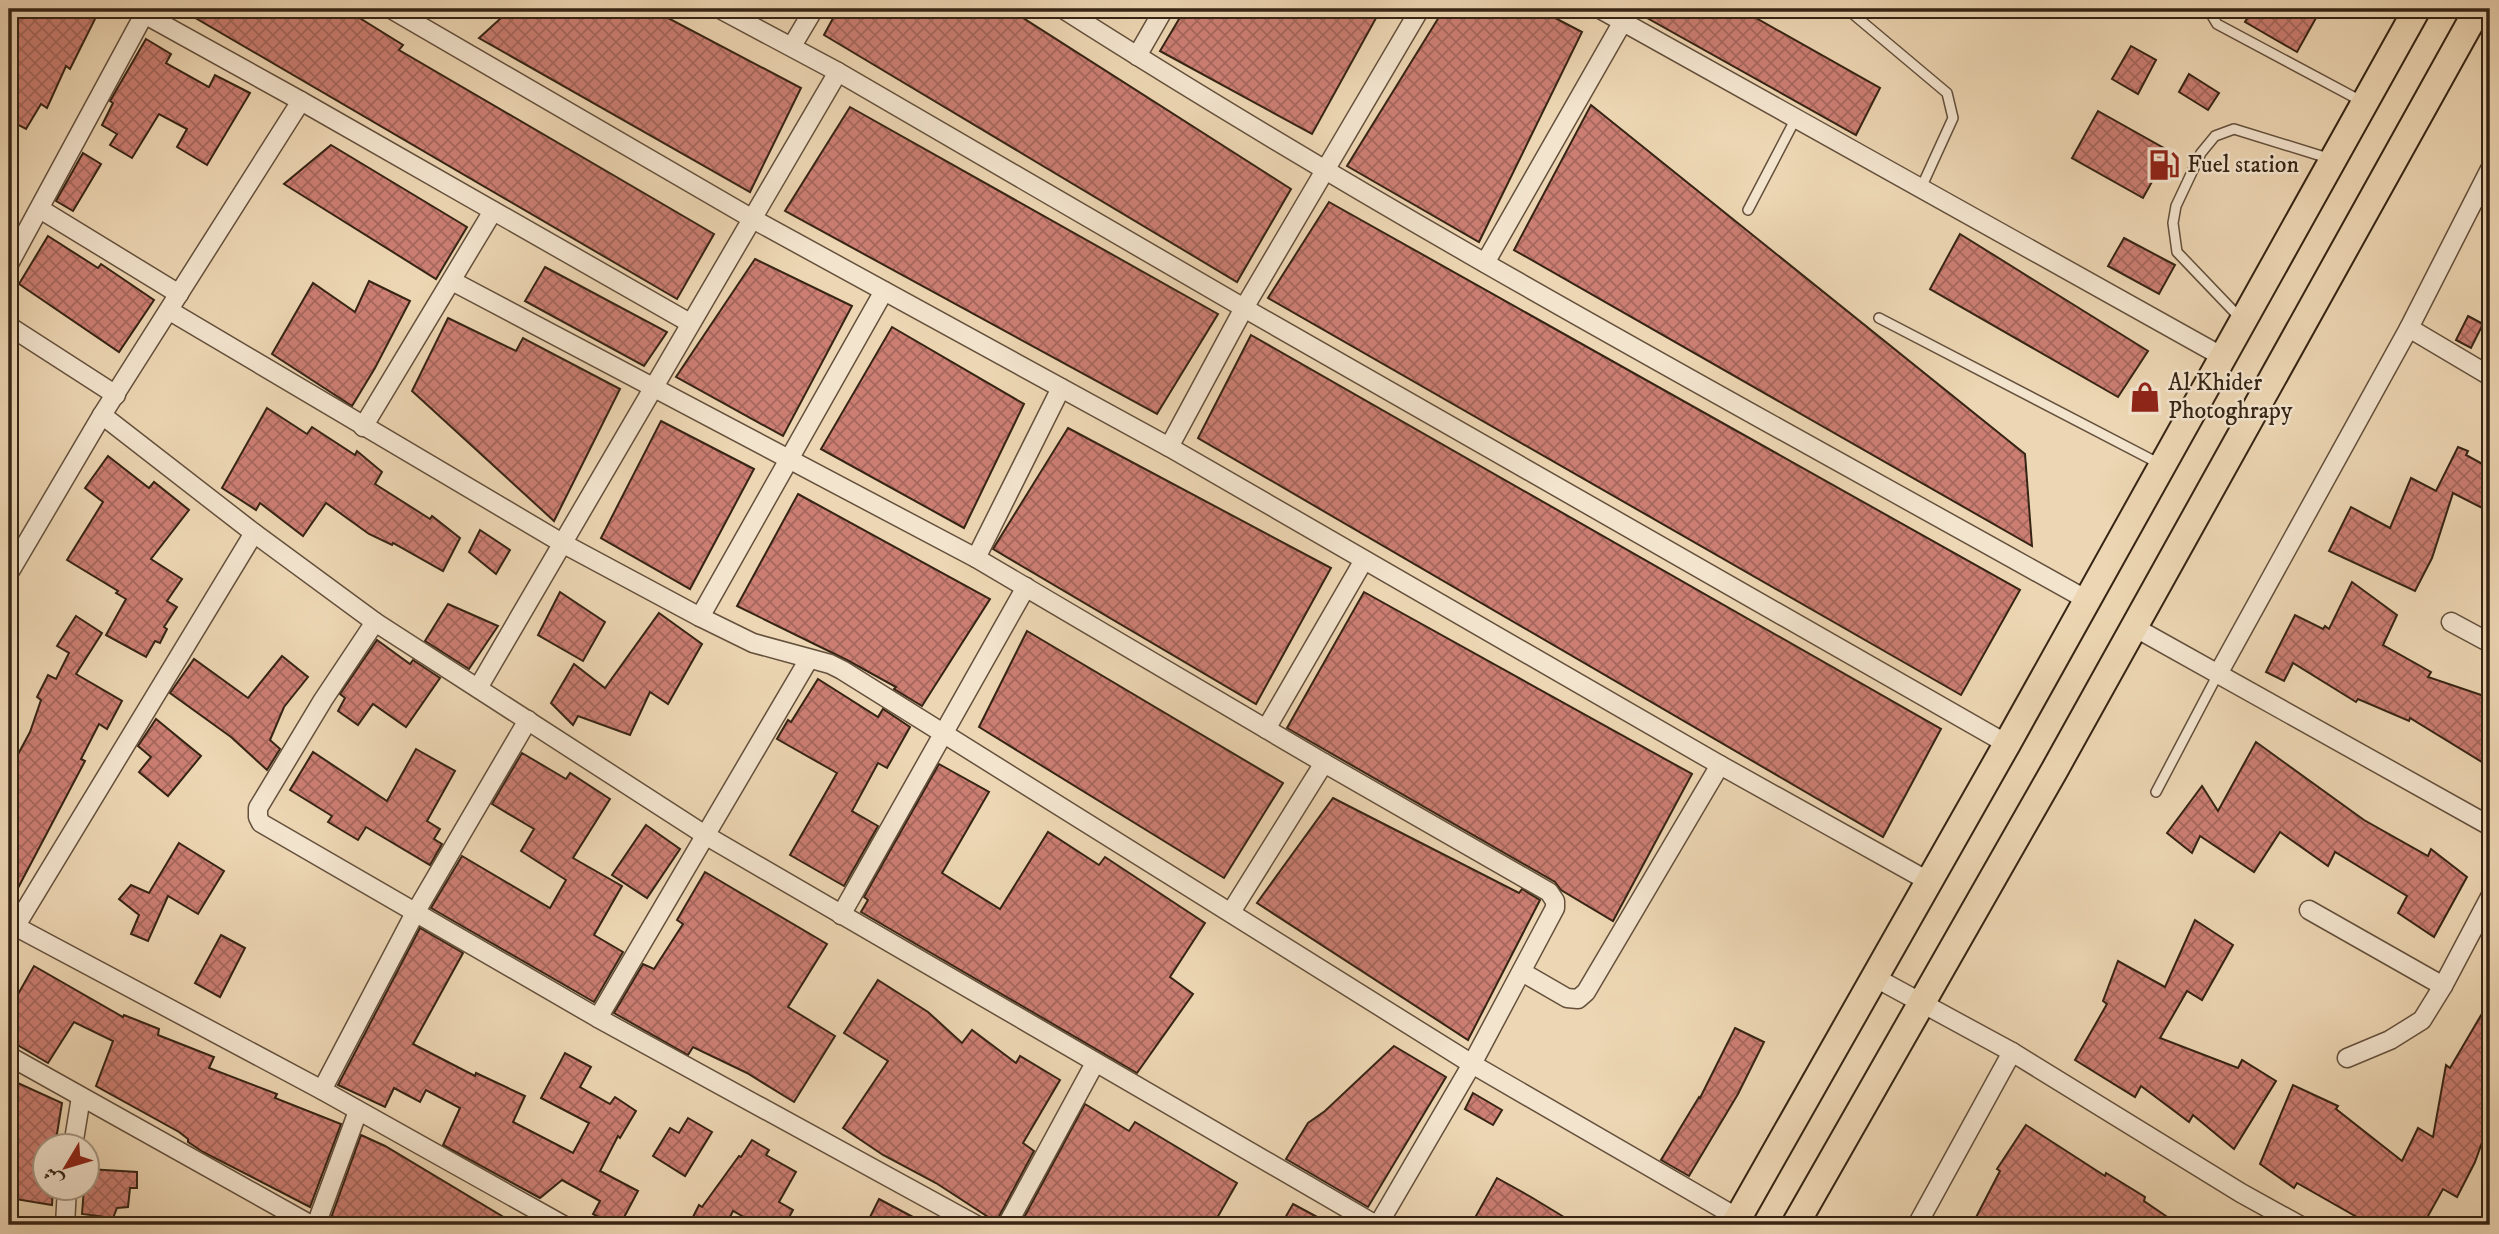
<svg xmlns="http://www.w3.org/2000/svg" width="2499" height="1234" viewBox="0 0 2499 1234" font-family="'IM FELL DW Pica',Amiri,serif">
<defs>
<pattern id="building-cross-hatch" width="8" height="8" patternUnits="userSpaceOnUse" patternTransform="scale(1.75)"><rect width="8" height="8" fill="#cc7e73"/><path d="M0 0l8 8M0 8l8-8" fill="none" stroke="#a6675d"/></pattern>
</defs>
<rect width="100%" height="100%" fill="#edd6b3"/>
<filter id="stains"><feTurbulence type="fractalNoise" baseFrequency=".00286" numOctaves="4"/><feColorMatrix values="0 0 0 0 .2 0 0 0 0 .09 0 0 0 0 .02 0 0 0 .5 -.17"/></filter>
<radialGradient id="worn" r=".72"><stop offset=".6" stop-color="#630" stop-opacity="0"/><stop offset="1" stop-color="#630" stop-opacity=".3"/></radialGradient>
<g fill="url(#building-cross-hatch)" stroke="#362414" stroke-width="2">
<polygon points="9,9 87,9 97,15 70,69 66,66 47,108 41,104 26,129 9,120"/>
<polygon points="180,9 345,9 403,45 399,50 714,234 677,299"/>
<polygon points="511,9 651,9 801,88 750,192 479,38"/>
<polygon points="838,9 1009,9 1291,189 1237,282 824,35"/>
<polygon points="1185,9 1381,9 1312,134 1160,51"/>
<polygon points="1444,9 1538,9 1582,32 1479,242 1347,166"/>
<polygon points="1641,9 1740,9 1880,88 1856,135 1640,14"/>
<polygon points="2253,9 2321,9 2297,52 2245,22"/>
<polygon points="146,39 171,54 166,63 209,87 215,75 250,93 207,165 177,147 187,129 159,114 132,158 110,145 117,134 102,125 113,103 110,101"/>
<polygon points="2131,46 2156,60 2138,94 2112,79"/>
<polygon points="2189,74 2219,93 2208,110 2179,92"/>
<polygon points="1591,105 2025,454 2032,546 1514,250"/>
<polygon points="850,107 1218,314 1157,414 785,211"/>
<polygon points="2098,111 2169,151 2143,198 2072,158"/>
<polygon points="331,145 467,227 436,279 284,184"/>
<polygon points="83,153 101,164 73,211 56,201"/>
<polygon points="1329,202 2020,590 1961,695 1268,298"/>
<polygon points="1960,234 2148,351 2118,397 1930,289"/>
<polygon points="48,236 98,268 101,264 154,300 119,352 19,284"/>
<polygon points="2124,238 2175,265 2159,294 2108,266"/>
<polygon points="755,259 852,306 783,436 676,377"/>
<polygon points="545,267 667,332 644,366 525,301"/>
<polygon points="369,281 410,301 375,368 352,406 272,354 313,283 355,312"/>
<polygon points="2468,316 2483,324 2471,348 2456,340"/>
<polygon points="448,318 516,351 523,338 620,389 554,521 412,391"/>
<polygon points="892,327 1024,404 964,528 821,449"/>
<polygon points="1251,335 1941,729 1883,837 1198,438"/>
<polygon points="267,408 307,434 312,427 355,455 357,451 382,472 375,484 430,519 432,516 460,538 443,571 393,543 392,545 369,534 326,503 303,536 260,503 256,510 222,488"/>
<polygon points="661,421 754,469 690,589 601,538"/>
<polygon points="1068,428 1331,568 1256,704 993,549"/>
<polygon points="2458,447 2468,451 2466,455 2490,468 2490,512 2453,493 2432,558 2415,591 2329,551 2351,507 2390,528 2411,478 2436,491"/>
<polygon points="108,456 149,488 154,482 189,510 151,559 182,579 167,601 177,607 164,627 167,629 160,643 155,641 146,657 106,635 126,599 116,593 118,591 67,560 103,502 85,488"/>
<polygon points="798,494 990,599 922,706 894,689 896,687 847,660 737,606"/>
<polygon points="480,530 510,550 496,574 469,552"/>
<polygon points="2352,582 2397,615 2383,645 2431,672 2428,677 2490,698 2490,767 2410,718 2409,721 2358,699 2356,702 2293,663 2284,681 2266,672 2295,615 2323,629 2325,626 2329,629"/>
<polygon points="560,592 605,622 583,661 538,635"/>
<polygon points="1364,592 1692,774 1613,921 1561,890 1555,882 1287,728"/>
<polygon points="448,604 498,626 469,669 425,641"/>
<polygon points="659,613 702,644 668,704 650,692 630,735 578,716 573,725 551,703 574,664 605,688"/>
<polygon points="76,616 102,633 76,674 122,701 107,729 99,724 81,759 85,761 9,905 9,771 30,732 41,700 37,697 48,675 56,679 69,653 57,646"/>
<polygon points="1027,631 1283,783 1224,878 979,727"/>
<polygon points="377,640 410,664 413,660 440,678 406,727 373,704 358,725 338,711 345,698 340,694"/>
<polygon points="282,656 308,677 284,707 270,740 280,749 267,770 231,737 170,693 194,659 248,698"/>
<polygon points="818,679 878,717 883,709 910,727 887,768 878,763 852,811 878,826 844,886 790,855 837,773 777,739 788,720 791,722"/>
<polygon points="156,719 201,756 168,796 139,772 151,757 138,746"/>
<polygon points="2256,742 2364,820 2428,856 2431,849 2467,877 2434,937 2398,913 2407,896 2335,852 2328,866 2280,832 2254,872 2200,836 2192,853 2167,833 2202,786 2218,811"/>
<polygon points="416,749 455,771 427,821 440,829 434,839 442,844 430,865 366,827 358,840 328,822 332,816 290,790 313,752 387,801"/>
<polygon points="522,753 566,779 570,773 610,799 573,858 622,886 594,935 623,952 594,1002 431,908 462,856 550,908 566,880 521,851 534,829 492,804"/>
<polygon points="939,764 989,792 942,873 1000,909 1048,832 1099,865 1105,857 1205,923 1170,977 1193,994 1137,1073 861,912 868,900 864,897"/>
<polygon points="1333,798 1519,893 1522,889 1540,900 1468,1040 1257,903"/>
<polygon points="646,825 680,849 647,898 612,875"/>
<polygon points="179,843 224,871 198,914 168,896 148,941 131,934 139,915 119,899 131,885 149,893"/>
<polygon points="705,872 827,944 788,1007 835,1036 794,1102 747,1073 693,1047 688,1055 614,1013 643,964 654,969 683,924 677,920"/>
<polygon points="2195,920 2233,945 2202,1000 2187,991 2160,1038 2238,1068 2242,1060 2276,1081 2234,1149 2193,1115 2189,1122 2141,1086 2135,1097 2075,1060 2107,1004 2103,1001 2118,961 2165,987"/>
<polygon points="420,928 463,953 413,1044 475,1076 476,1073 525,1096 513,1122 573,1153 589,1123 541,1098 565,1053 591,1067 580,1087 610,1104 615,1097 636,1111 620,1138 618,1136 600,1171 638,1191 620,1225 614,1225 593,1214 600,1201 562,1180 540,1198 443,1145 460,1108 426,1090 420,1102 394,1088 385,1107 338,1085"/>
<polygon points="221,935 245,948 220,997 195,983"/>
<polygon points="34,966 123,1017 124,1015 159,1029 158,1035 214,1057 209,1068 277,1094 275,1098 341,1124 310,1207 203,1152 188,1142 188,1139 179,1132 96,1086 113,1041 74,1022 48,1063 9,1040 9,1010"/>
<polygon points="878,980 928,1012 962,1043 972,1030 1016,1063 1020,1056 1060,1080 1023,1143 1034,1151 996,1222 936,1183 883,1155 843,1128 888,1061 844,1033"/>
<polygon points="2490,1000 2490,1120 2475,1162 2457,1197 2443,1189 2423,1225 2371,1225 2297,1183 2294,1188 2260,1164 2293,1085 2338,1106 2336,1109 2402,1161 2418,1128 2433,1137 2446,1065 2450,1068"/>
<polygon points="1735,1028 1764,1042 1738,1094 1689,1176 1661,1160 1699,1097 1700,1098"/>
<polygon points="1394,1046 1446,1077 1368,1207 1286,1159 1308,1123 1325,1111"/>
<polygon points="9,1079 62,1103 55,1146 46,1146 46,1188 53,1188 52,1205 9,1198"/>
<polygon points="1473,1093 1502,1110 1493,1125 1465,1109"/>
<polygon points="1085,1104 1129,1131 1135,1122 1237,1183 1213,1225 1020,1225"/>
<polygon points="688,1118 712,1132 685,1176 653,1156 670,1128 679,1133"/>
<polygon points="2026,1125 2105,1176 2106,1173 2145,1197 2144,1201 2179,1225 1972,1225 2000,1171 1997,1169"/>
<polygon points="361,1135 385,1146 517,1225 347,1225 331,1218"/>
<polygon points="752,1140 769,1150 766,1155 796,1172 779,1202 793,1210 785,1225 758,1225 733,1211 726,1225 689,1225 699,1205 702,1207 739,1156 741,1157"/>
<polygon points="88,1169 137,1172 137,1188 130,1188 128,1207 117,1208 113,1218 82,1214 84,1188 88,1188"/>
<polygon points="1497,1178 1531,1197 1577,1225 1471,1225"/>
<polygon points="879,1199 928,1225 866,1225"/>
<polygon points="1293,1204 1332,1225 1281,1225"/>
</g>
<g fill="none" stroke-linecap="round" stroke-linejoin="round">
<defs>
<g id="service">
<polyline points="1847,9 1947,93 1953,118 1921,188"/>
<polyline points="2208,9 2217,24 2363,102"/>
<polyline points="1748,210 1796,118"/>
<polyline points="1879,318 2160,464"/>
<polyline points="2242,320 2177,252 2173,223 2176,206 2201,153 2215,136 2234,129 2331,159"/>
<polyline points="2156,792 2218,674"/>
</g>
<g id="minor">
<polyline points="135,9 301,101 690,323"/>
<polyline points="391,9 751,218 1169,447 1720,765 1928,881"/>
<polyline points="720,9 838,72 1244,308 2007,744"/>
<path d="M1063,9C1395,221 1744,408 2087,600"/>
<polyline points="1600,9 2223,357"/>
<polyline points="792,46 814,9"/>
<polyline points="1137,56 1164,9"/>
<polyline points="40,209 179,294"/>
<polyline points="1485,263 1630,9"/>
<polyline points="9,264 147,9"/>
<polyline points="452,281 976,558 1324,763 1549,892 1555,901 1555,908 1472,1064 1378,1225"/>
<polyline points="170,311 562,543 700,617 753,643 830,664 842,670 1472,1064 1738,1218"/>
<polyline points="9,326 116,395"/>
<polyline points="2409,328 2490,376"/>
<polyline points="102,415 254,533 375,622 705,835 1376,1225"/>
<polyline points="363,427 493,211"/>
<polyline points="1169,447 1244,308 1420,9"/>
<polyline points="976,558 1061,388"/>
<polyline points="9,573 102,415 301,101"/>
<polyline points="700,617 884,291"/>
<polyline points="375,622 323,700 258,808 258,817 261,823 598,1018 976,1225"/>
<polyline points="2451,622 2490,643"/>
<polyline points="2134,627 2490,826"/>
<polyline points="2218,674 2409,328 2490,169"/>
<polyline points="478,688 838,72"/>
<polyline points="1266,729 1364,560"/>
<polyline points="2309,910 2443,986"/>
<polyline points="1231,912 1324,763"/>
<polyline points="841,915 1026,587"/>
<polyline points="9,923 322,1090 563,1225"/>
<polyline points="15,927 254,533"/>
<polyline points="1522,972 1567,998 1578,999 1586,992 1720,765"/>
<polyline points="1874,977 2012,1052 2241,1193 2299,1225"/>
<polyline points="598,1018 809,659"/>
<polyline points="9,1056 311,1225"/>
<polyline points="2347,1058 2390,1040 2422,1020 2443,986 2490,897"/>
<polyline points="322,1090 415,913 528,720"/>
<polyline points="73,1146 81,1097"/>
<polyline points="65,1225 67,1188"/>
<polyline points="316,1225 358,1111"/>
<polyline points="1007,1225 1095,1063"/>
<polyline points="1917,1225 2012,1052"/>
</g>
<g id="primary">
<polyline points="1734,1225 2007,744 2417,9"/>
<polyline points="1795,1225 2054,771 2478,9"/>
</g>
</defs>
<use href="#service" stroke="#64503c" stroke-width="12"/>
<use href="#minor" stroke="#64503c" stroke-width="21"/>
<use href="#primary" stroke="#362414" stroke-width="30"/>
<use href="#service" stroke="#f3e4ce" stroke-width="9"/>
<use href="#minor" stroke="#f3e4ce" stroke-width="18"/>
<use href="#primary" stroke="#edd6b3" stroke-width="26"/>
</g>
<defs>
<symbol id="fuel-bare" viewBox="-9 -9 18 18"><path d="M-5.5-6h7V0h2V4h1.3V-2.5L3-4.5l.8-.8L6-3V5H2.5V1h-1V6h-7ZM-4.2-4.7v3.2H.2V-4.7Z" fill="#8f2418" stroke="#f3e4ce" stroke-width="2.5" paint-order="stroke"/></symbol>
<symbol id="shop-bare" viewBox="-9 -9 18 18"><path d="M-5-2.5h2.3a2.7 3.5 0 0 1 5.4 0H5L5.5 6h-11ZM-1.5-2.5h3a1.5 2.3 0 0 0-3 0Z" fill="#8f2418" stroke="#f3e4ce" stroke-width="2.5" paint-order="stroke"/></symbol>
</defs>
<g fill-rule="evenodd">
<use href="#fuel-bare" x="2142" y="143" width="44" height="44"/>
<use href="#shop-bare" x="2123" y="375" width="44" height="44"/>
</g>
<g text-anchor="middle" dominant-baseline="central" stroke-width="5" stroke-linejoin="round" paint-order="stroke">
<g font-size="24" fill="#362414" stroke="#f3e4ce" text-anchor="start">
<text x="2187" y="165">Fuel station</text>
<text x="2168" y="383">Al Khider<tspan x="2168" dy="28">Photoghrapy</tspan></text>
</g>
</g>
<rect width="2499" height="1234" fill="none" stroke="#edd6b3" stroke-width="35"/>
<rect x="10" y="10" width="2478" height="1213" fill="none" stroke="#362414" stroke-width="3.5"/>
<rect x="18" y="18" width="2464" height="1199" fill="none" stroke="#362414" stroke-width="2"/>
<g transform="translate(66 1167) rotate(232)"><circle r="33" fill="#f3e4ce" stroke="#a79784" stroke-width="2"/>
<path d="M0-5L12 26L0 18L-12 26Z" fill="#8f2418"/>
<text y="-10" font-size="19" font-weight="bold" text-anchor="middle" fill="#362414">ش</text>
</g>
<rect width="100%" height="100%" filter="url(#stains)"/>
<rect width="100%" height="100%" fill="url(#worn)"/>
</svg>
